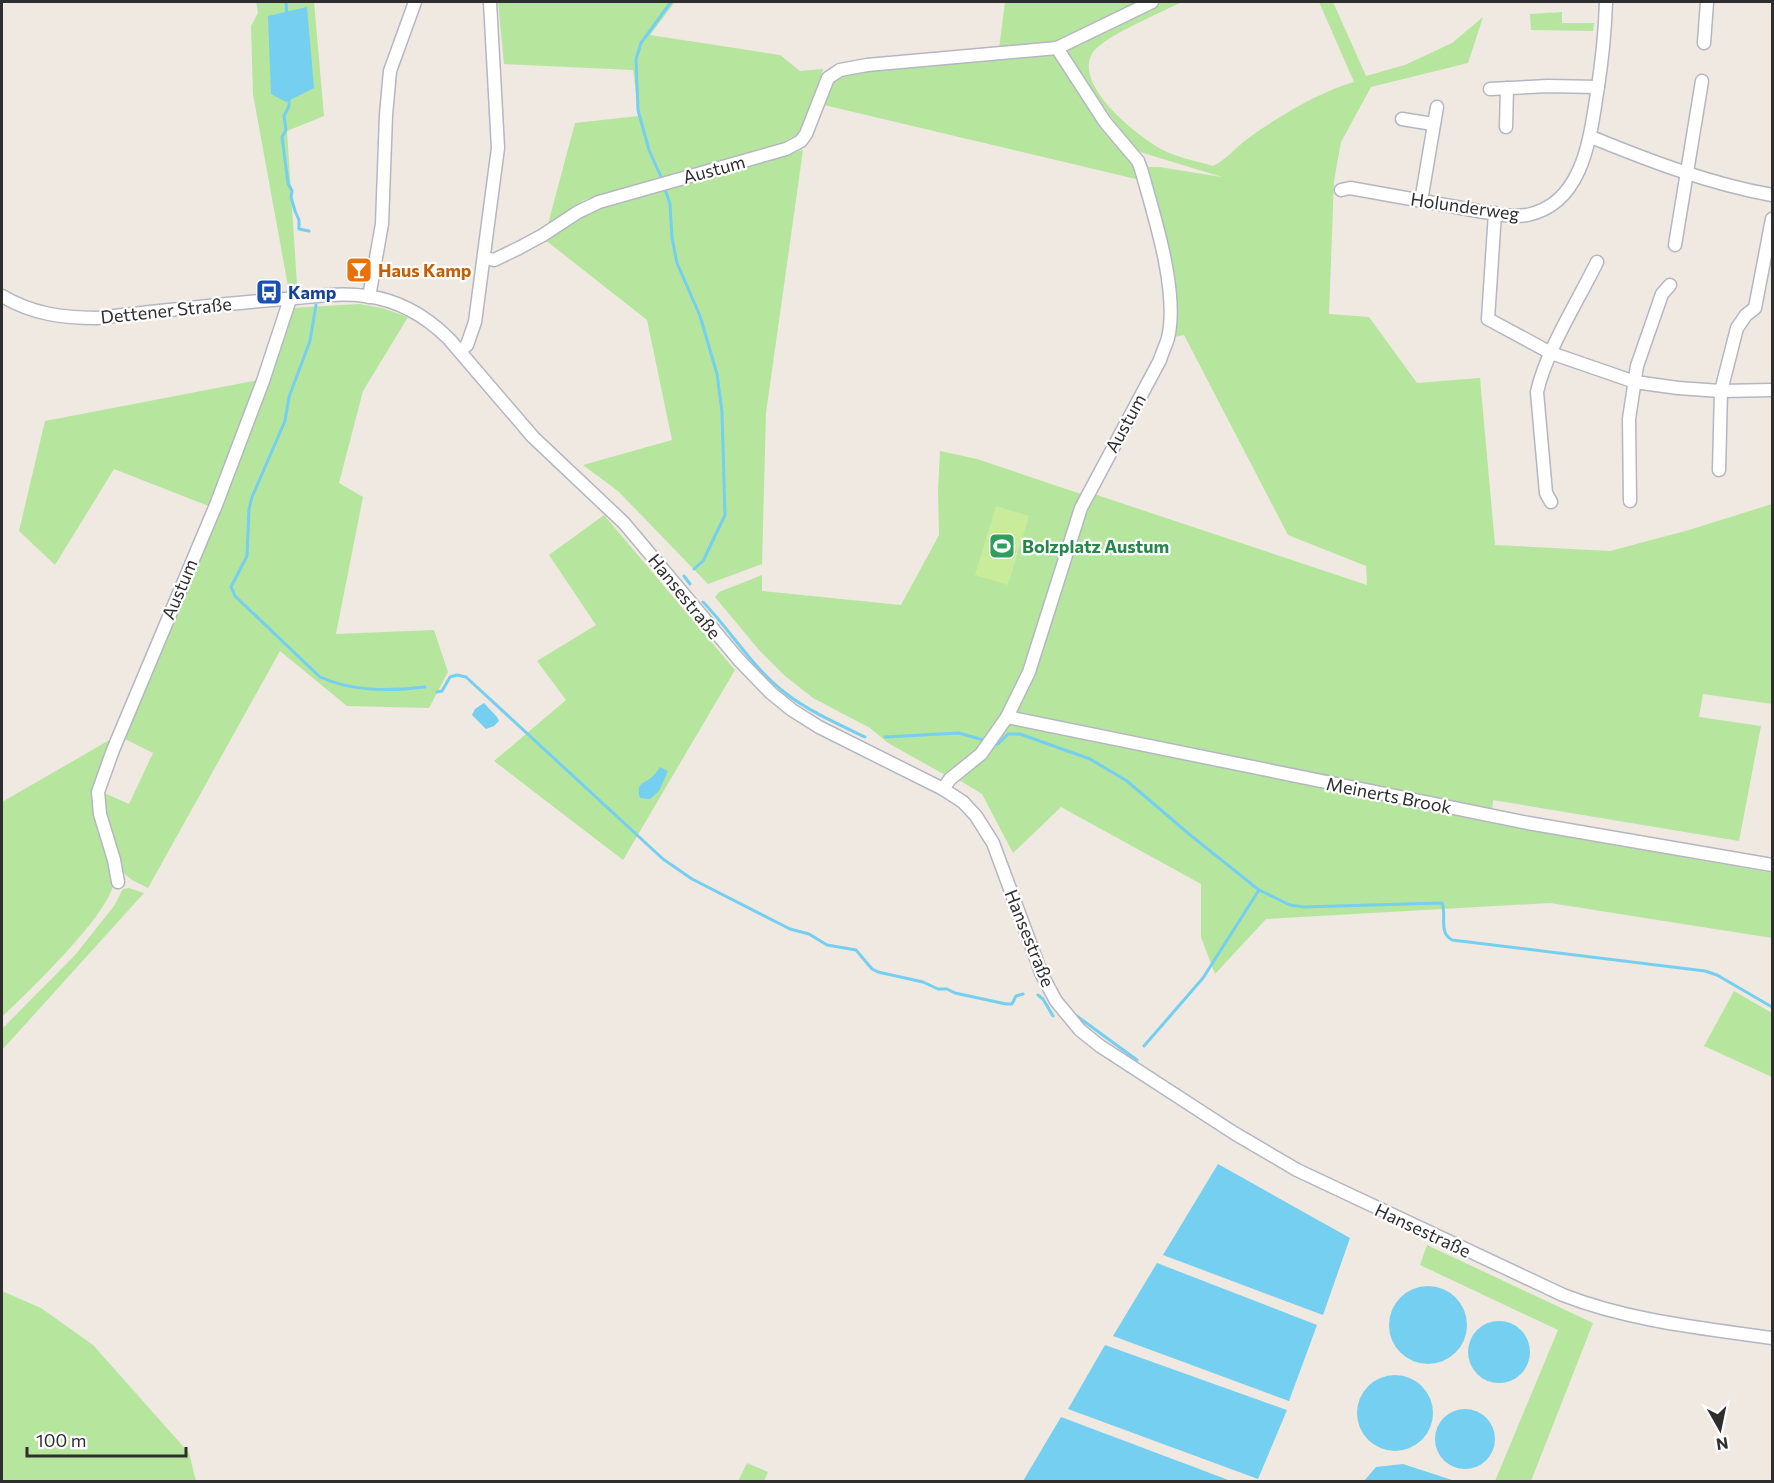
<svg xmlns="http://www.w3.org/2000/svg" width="1774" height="1483" viewBox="0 0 1774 1483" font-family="Commissioner,sans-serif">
<rect width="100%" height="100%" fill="#efe9e1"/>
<g fill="#b6e59e">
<polygon points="256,2 314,2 324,116 287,131 297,285 288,286 253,94 251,26 258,13"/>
<polygon points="498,2 675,2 650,35 780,55 800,71 823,69 814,102 798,134 774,147 584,200 548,224 575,123 639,116 633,70 504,64"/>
<polygon points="1005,2 1138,2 1066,37 1049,43 999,49"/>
<path d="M1162,2H1182C1162,12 1107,35 1094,51C1069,83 1140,139 1165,151C1179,158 1197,161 1213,166C1226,160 1235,148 1246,140C1276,118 1318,92 1354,82L1319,2H1333L1366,76L1405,65L1452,43L1483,17L1468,63L1371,87L1341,142L1334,181L1329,314L1369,317L1417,383L1480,378L1495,545L1610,551L1689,530L1772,504V704L1703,694L1699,717L1761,726L1739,841L1493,800L1491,823L1772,873V938L1550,903L1266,919L1215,974L1201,937V884L1061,807L1013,853L982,794L956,778L1009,720L1091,493L1367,585L1366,566L1288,535L1184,335L1174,337L1146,167H1159L1222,177L1140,152L1122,133L1068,55L1069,47Z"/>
<polygon points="1562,12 1562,23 1594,23 1593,31 1531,30 1530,14"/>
<polygon points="1051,54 1058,60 1132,164 1140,180 824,105 832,79 842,73"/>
<polygon points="803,150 766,413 762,564 708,584 618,491 583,465 672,440 647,320 544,239 588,210"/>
<polygon points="359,304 382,308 408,317 363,391 339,483 363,497 336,634 434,630 448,672 429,708 347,706 280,651 148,888 132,880 121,871 102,805 102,792 129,804 153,753 121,737 266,383 293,308"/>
<polygon points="259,380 211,507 114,469 55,565 19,531 45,421"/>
<polygon points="940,451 977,459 1081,494 1074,511 1027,671 1004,715 978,753 947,776 888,743 870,728 813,698 784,675 759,650 715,597 719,592 762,575 762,591 901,605 939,535 938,491"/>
<polygon points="604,515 735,670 623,860 494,761 566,700 537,661 596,625 549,555"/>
<path d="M113,738L95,791L114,882C109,915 28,992 2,1017V802Z"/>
<polygon points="129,888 144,893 2,1050 2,1029 76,954 114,906 123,889"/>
<polygon points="1734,991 1772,1013 1772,1077 1704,1046"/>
<polygon points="1427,1245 1593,1323 1531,1481 1495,1481 1558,1330 1420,1265"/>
<polygon points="2,1291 41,1308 93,1345 189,1453 196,1481 2,1481"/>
<polygon points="747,1463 768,1472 764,1481 738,1481"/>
</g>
<polygon fill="#c9ec9a" points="996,506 1029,516 1008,585 975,575"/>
<g fill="#75cff0">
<polygon points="307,7 314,88 286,102 271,94 268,16"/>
<polygon points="484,703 497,717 499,721 494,726 486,729 472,715 475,709"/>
<path d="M660,767L668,771L659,791L650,799L640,798C635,781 646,784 654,775C656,773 658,770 660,767Z"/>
<polygon points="1218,1164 1350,1238 1323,1315 1163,1255"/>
<polygon points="1157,1263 1317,1325 1289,1401 1113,1336"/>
<circle cx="1428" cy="1325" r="39"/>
<circle cx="1499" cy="1352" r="31"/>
<polygon points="1105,1345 1287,1410 1258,1479 1068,1409"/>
<circle cx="1395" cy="1413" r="38"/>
<circle cx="1465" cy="1439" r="30"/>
<polygon points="1061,1417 1231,1481 1023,1481"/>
<polygon points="1403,1464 1455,1481 1364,1481 1376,1467"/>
</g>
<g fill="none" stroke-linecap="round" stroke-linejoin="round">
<g stroke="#75cff0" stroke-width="3">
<polyline points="286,2 287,15"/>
<polyline points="289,96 289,106 284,116 286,130 282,137 288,183 292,191 291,197 295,211 299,220 299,229 309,231"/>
<polyline points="662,179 649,150 638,110 636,59 641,43 671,2"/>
<polyline points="664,186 670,204 672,238 677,263 700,316 717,374 722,412 725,515 703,561 694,569"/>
<path d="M316,305L310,341L289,397L285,421L252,497L249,509L247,556L231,587L235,596L320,677C353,692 390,691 425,687"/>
<polyline points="684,576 690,584"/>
<path d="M703,602C731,631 752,667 784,692C808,711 838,724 865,737"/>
<polyline points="437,692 442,691 450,677 457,675 466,677 663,859 692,879 790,929 809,934 827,945 856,950 872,969 878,972 923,982 938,989 947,989 955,993 1006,1004 1012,1004 1016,996 1023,994"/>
<polyline points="885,737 959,733 987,741"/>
<path d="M993,743L998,744L1008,734H1020L1090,759L1127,781L1189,834L1259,890L1290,905L1304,907L1442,903C1447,916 1438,932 1452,940L1705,971L1717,975L1772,1007"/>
<polyline points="1038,995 1043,999 1053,1016"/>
<polyline points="1074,1014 1137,1060"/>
<polyline points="1144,1046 1203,978 1259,890"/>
</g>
<defs>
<g id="minor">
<polyline points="1704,43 1707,2"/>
<polyline points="1490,89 1548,86 1598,87"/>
<polyline points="1402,119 1433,124"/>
<polyline points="1506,127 1507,88"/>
<path d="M1591,137C1650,161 1710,184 1772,195"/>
<path d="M1341,190L1350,188C1389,195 1428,202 1467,209C1486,212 1508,218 1527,215C1583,204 1590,138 1597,93C1602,62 1605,32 1606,2"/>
<polyline points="1421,201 1437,107"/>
<polyline points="1495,213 1488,319 1551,353 1635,382 1678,388 1721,391 1772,390"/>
<polyline points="1675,245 1702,81"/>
<polyline points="485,258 494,260 519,248 543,235 578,212 599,202 786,149 801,141 806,134 828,78 840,70 867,65 1057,48 1152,2"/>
<path d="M2,296C32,314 63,318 97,318C159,311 221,304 284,299C311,297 339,292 366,296C398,300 426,316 449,339L533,437L624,523L739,660L771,693L792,710L819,727L943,789L963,802L976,816L993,843L1042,975L1056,1001L1080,1030L1100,1046L1234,1133L1297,1170L1563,1295C1630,1321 1701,1328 1772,1338"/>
<polyline points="369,297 382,224 386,115 390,71 415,2"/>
<polyline points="461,350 467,345 475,322 498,148 490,2"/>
<polyline points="1719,470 1721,391 1737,328 1746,315 1755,308 1772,219"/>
<polyline points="1630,501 1629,419 1637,366 1662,294 1670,285"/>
<path d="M1551,502L1546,493L1537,392C1546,351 1578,301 1597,262"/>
<polyline points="1007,717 1528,823 1772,865"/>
<path d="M943,789L950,779L981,754L1007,717L1029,672L1081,508L1160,360C1162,353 1166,345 1168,338C1179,292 1154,215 1141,169L1138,161L1105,122L1057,48"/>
<polyline points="118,882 114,860 100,814 98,792 113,750 216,505 263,381 290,299"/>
</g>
</defs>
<use href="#minor" stroke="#b4b7c1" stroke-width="15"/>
<use href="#minor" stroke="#fff" stroke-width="12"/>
</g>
<defs>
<symbol id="bar-square" viewBox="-11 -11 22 22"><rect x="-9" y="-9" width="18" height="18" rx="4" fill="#e8710a" stroke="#fff"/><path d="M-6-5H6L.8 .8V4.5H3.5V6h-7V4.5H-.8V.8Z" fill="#fff"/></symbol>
<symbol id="bus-square" viewBox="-11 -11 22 22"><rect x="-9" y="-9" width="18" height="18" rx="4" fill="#1a4fb4" stroke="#fff"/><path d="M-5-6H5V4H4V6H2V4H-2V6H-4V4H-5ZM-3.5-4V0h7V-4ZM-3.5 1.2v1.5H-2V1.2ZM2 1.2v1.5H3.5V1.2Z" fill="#fff"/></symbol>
<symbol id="stadium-square" viewBox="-11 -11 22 22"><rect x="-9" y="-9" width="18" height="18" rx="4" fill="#2e9e5b" stroke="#fff"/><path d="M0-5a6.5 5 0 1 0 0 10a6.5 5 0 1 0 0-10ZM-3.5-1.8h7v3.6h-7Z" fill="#fff"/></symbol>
</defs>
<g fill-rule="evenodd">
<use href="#bar-square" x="344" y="255" width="30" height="30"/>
<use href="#bus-square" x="254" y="277" width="30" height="30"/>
<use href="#stadium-square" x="987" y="531" width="30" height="30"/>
</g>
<g text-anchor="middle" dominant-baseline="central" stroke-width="4.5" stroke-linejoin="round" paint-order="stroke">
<g font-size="18" fill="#2e2e2e" stroke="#fff">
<text transform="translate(714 169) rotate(-15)">Austum</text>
<text transform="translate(1465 206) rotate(8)">Holunderweg</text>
<text transform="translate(166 310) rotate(-6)">Dettener Straße</text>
<text transform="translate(1125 423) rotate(-61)">Austum</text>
<text transform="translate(179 589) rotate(-67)">Austum</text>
<text transform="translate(685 596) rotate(51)">Hansestraße</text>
<text transform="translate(1389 795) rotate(11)">Meinerts Brook</text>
<text transform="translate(1030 938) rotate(68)">Hansestraße</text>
<text transform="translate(1423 1230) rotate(25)">Hansestraße</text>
</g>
<g font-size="18" font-weight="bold" fill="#c56008" stroke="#fff" text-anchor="start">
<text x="378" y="270">Haus Kamp</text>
</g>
<g font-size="18" font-weight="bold" fill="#164399" stroke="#fff" text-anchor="start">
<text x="288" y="292">Kamp</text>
</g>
<g font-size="18" font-weight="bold" fill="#27864d" stroke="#fff" text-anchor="start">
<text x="1022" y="546">Bolzplatz Austum</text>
</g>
</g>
<rect width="1774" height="1483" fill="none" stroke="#2e2e2e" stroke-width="6"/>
<g transform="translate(1720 1429) rotate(171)" stroke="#ffffff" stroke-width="4.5" paint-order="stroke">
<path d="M0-4.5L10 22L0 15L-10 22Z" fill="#2e2e2e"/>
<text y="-9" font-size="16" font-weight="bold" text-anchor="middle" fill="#2e2e2e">N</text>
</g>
<path d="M27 1447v9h159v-9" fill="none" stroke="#2e2e2e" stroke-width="3"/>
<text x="36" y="1447" font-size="18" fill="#2e2e2e" stroke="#ffffff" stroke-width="4.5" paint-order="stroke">100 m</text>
</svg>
